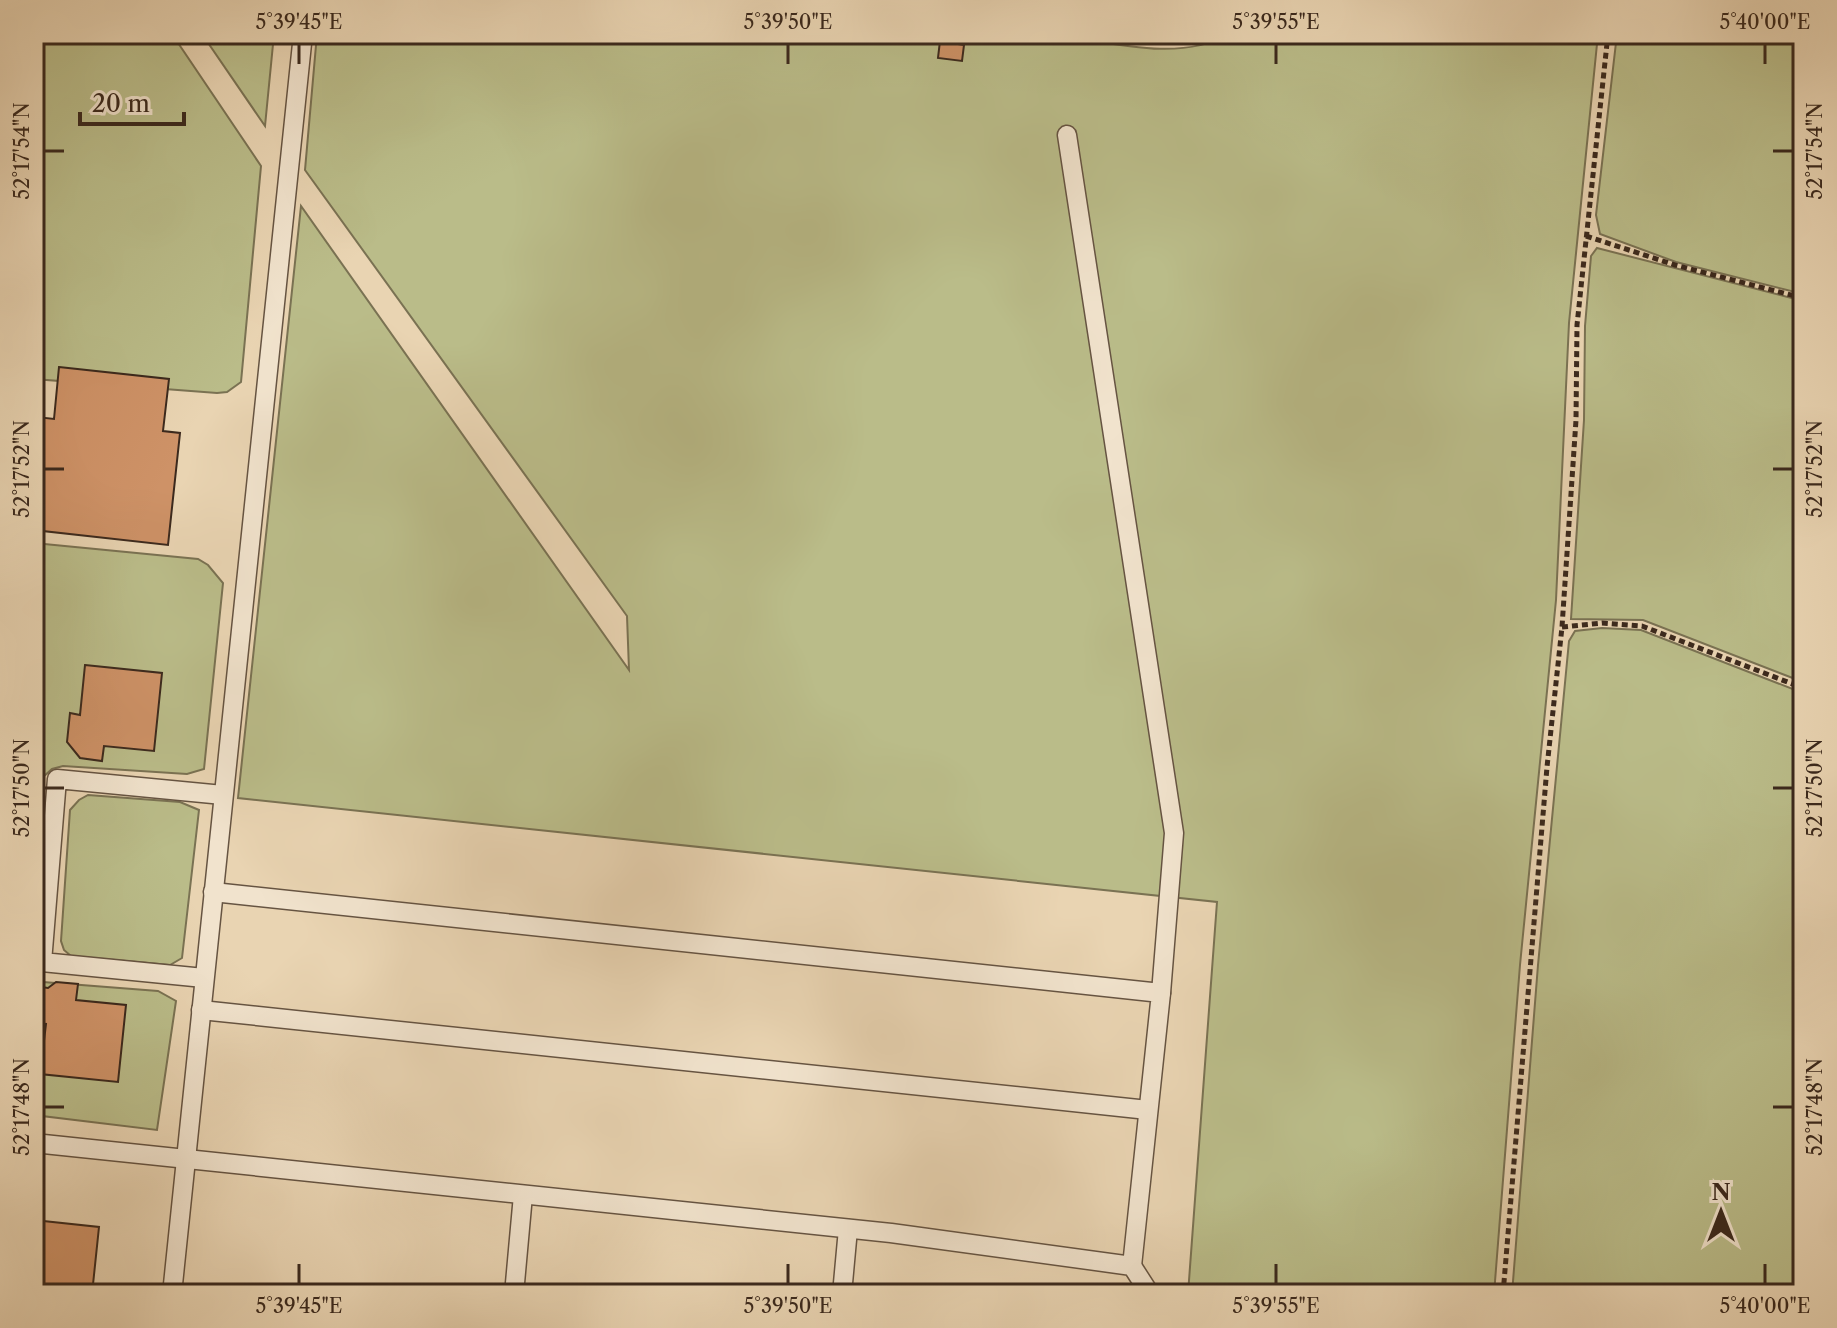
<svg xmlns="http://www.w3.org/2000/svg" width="1837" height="1328" viewBox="0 0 1837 1328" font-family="'Libre Caslon Text',serif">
<rect width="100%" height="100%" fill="#e9d4b2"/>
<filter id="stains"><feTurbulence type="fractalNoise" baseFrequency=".0025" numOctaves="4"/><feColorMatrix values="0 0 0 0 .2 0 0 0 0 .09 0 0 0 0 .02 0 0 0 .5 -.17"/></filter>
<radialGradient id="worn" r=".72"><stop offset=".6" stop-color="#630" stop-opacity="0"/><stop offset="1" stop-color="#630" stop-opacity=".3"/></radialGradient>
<g fill="#babc89" stroke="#7a7253" stroke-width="2">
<polygon points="34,34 172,34 261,166 241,382 227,392 217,393 34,379"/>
<polygon points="202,34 274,34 265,126"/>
<path d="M317,34H1054C1110,42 1178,63 1230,34H1598L1569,323L1556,600L1520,965L1494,1294H1188L1217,902L238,798L301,206L629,670L627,616L305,170Z"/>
<polygon points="1617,34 1803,34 1803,294 1676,262 1600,234 1596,215"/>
<polygon points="1597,248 1803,301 1803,682 1643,620 1571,619 1584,420 1585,326 1591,256"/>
<polygon points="34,543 198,559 208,565 223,583 204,769 187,774 63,766 52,769 43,777 34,892"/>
<polygon points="1602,628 1641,630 1803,693 1803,1294 1512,1294 1538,965 1569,641 1575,631"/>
<polygon points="88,795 180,802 199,810 182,958 170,965 71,956 64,950 61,941 70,810 79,800"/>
<polygon points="34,977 43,982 158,991 176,1001 157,1130 34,1115"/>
</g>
<g fill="#ce9267" stroke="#3b291d" stroke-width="2">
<polygon points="940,41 964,45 962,61 938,58"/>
<polygon points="59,367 169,379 163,431 180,433 168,545 34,530 34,444 37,417 54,419"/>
<polygon points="85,665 162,673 154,751 104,746 102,761 80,758 67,742 70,713 80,715"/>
<polygon points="56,982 78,984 76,1000 126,1005 118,1082 40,1074 46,1024 34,1023 34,986 48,988"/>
<polygon points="34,1220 99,1227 92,1294 34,1294"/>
</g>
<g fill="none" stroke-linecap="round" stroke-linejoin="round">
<defs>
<g id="lane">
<polyline points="1067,135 1174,833 1161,993"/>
<polyline points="213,892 1161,993 1132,1266"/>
<polyline points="204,978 42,962 57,779 223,795"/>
<polyline points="201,1010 1148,1110"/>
<polyline points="34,1143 891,1233 1132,1266 1150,1294"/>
<polyline points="172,1294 303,34"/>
<polyline points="514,1294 523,1195"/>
<polyline points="842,1294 848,1229"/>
</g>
</defs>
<use href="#lane" stroke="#665442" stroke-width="21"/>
<g stroke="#3b291d" stroke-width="5" stroke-dasharray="6 4" stroke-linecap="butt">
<polyline points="1586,236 1675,265 1803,298"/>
<polyline points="1562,627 1602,623 1642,626 1803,688"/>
<polyline points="1503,1294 1547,767 1562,627 1576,420 1577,325 1608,34"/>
</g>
<use href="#lane" stroke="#f1e3cd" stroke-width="18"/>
</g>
<path fill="none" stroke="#3b291d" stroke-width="3" d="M299,44V64M788,44V64M1276,44V64M1765,44V64M44,151H64M1773,151H1793M44,469H64M1773,469H1793M44,788H64M1773,788H1793M44,1107H64M1773,1107H1793M299,1264V1284M788,1264V1284M1276,1264V1284M1765,1264V1284"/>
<rect width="1837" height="1328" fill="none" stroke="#e9d4b2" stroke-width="88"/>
<g transform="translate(1721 1212)" stroke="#f1e3cd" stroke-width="6" paint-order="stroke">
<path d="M0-6L14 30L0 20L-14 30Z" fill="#3b291d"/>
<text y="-12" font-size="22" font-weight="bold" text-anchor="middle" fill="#3b291d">N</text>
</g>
<path d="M80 112v12h104v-12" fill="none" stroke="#3b291d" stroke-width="4"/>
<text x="92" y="112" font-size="24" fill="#3b291d" stroke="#f1e3cd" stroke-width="6" paint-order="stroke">20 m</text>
<rect x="44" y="44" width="1749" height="1240" fill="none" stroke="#3b291d" stroke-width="3"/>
<g font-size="20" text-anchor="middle" fill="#3b291d">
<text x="299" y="29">5°39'45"E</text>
<text x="788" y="29">5°39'50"E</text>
<text x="1276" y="29">5°39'55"E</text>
<text x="1765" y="29">5°40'00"E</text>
<text transform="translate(22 151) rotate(-90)" y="7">52°17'54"N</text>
<text transform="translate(1815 151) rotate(-90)" y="7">52°17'54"N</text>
<text transform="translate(22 469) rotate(-90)" y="7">52°17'52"N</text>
<text transform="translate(1815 469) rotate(-90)" y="7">52°17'52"N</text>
<text transform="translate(22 788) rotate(-90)" y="7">52°17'50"N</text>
<text transform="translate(1815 788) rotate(-90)" y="7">52°17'50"N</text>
<text transform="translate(22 1107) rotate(-90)" y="7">52°17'48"N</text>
<text transform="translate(1815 1107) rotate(-90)" y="7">52°17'48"N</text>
<text x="299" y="1313">5°39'45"E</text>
<text x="788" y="1313">5°39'50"E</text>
<text x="1276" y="1313">5°39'55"E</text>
<text x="1765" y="1313">5°40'00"E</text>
</g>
<rect width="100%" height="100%" filter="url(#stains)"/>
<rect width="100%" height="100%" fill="url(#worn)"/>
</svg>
